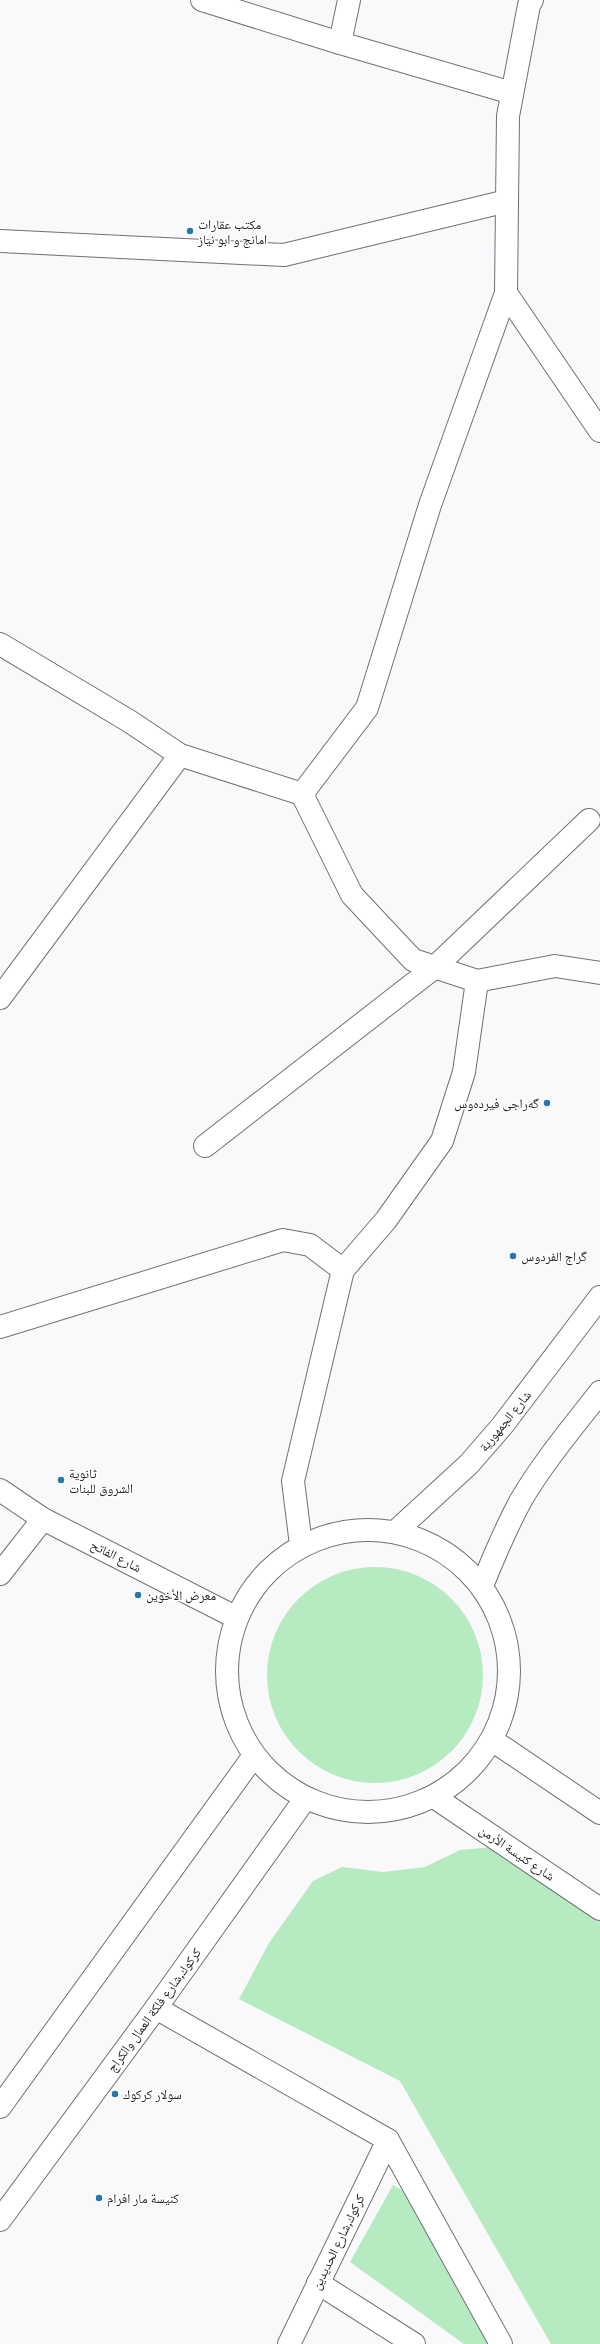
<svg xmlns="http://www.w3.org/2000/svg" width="600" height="2344" viewBox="0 0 600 2344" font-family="'IBM Plex Sans','Noto Naskh Arabic',sans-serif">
<rect width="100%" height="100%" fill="#f9f9fc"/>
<g fill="#b6eac0">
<circle cx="375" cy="1675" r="108"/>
<polygon points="493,1847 600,1917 600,2344 551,2344 400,2081 239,1999 269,1943 313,1881 342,1867 383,1872 425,1867 460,1850"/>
<polygon points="393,2185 421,2201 506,2344 464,2344 350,2262"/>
</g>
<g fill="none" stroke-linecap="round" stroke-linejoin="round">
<defs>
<g id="street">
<polyline points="202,0 340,43"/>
<polyline points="349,0 340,43 512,93"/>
<polyline points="532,0 529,5 508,116 506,293 430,505 367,708 302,794 352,895 413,960 477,981 555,966 600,973"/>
<polyline points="0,241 284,255 507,201"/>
<polyline points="506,293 600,431"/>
<polyline points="0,644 129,721 180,755 302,794"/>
<polyline points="0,998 180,755"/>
<polyline points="205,1146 435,967 589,820"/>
<polyline points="0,1327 283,1240 310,1245 343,1270"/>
<polyline points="301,1545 293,1481 343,1270 386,1220 442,1141 464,1072 477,981"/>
<polyline points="0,1574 43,1519"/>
<polyline points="156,2008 388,2140 501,2344"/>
<polyline points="318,2283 414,2344"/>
<polyline points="289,2344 388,2140"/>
</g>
<g id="secondary">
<polyline points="0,1490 43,1519 235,1617"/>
<circle cx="368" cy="1671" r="141"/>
<polyline points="395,1532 469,1464 502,1426 600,1297"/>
<path d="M482,1586C494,1556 506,1528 521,1500C544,1461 573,1427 600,1392"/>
<polyline points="492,1740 600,1813"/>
<polyline points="434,1797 600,1909"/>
<polyline points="0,2107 253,1757"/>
<polyline points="0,2220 156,2008 305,1799"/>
</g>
</defs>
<use href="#street" stroke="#707173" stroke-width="24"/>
<use href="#secondary" stroke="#707173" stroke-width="24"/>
<use href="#street" stroke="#fff" stroke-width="22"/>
<use href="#secondary" stroke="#fff" stroke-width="22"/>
</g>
<g fill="#2777a9" stroke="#fff" stroke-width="1.5">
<circle cx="190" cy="231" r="4"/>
<circle cx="547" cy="1103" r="4"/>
<circle cx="513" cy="1256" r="4"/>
<circle cx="61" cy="1480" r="4"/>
<circle cx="138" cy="1595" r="4"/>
<circle cx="115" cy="2094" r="4"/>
<circle cx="99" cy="2198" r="4"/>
</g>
<g text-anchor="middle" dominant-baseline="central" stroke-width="3" stroke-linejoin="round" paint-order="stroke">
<g font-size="13" fill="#232324" stroke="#fff" text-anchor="start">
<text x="198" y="224">مكتب عقارات<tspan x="198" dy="15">امانج و ابو نياز</tspan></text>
<text x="539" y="1103" text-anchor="end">گەراجی فیردەوس</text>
<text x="521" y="1256">گراج الفردوس</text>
<text x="69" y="1473">ثانوية<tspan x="69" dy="15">الشروق للبنات</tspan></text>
<text x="146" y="1595">معرض الأخوين</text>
<text x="123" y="2094">سولار كركوك</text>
<text x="107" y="2198">كنيسة مار افرام</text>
</g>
<g font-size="13" fill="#232324" stroke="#fff">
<text transform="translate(505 1421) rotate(-51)">شارع الجمهورية</text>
<text transform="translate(116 1556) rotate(27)">شارع الفاتح</text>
<text transform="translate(517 1853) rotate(34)">شارع كنيسة الأرمن</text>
<text transform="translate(154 2010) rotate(-54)">كركوك,شارع فلكة العمال والكراج</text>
<text transform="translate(338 2242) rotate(-64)">كركوك,شارع الحديدين</text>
</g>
</g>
</svg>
